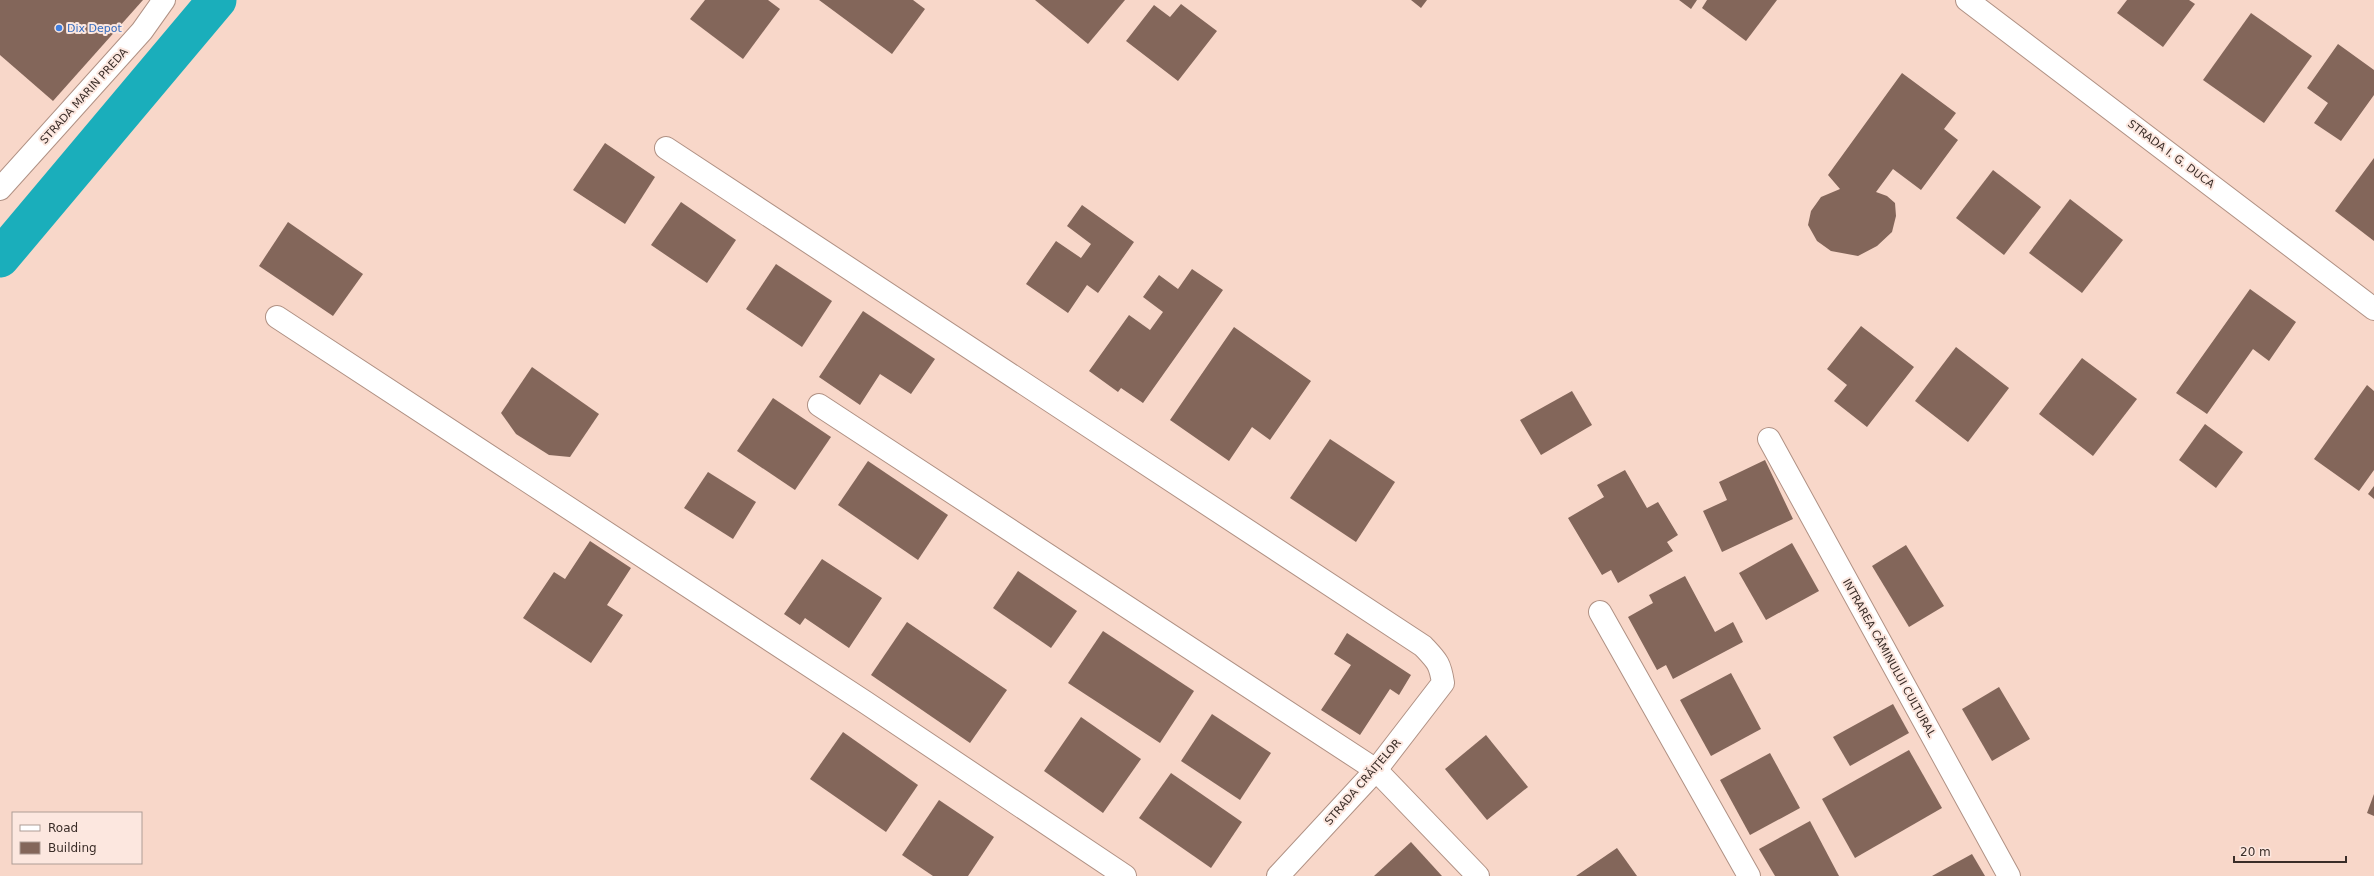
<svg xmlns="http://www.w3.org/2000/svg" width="2374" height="876" viewBox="0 0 2374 876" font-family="'DejaVu Sans',sans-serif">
<rect width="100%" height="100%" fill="#f8d7c9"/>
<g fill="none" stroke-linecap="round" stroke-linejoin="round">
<polyline stroke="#1aaebb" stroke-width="39" points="0,258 217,0"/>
</g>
<g fill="#83665a">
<polygon points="0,0 143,0 53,101 0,55"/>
<polygon points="705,0 768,0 780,9 743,59 690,19"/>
<polygon points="819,0 913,0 925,9 892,54"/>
<polygon points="1035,0 1125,0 1088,44"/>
<polygon points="1411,0 1427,0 1421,8"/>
<polygon points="1679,0 1697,0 1691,9"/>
<polygon points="1707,0 1777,0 1746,41 1702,8"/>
<polygon points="2127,0 2189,0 2195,4 2163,47 2117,13"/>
<polygon points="1181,4 1217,31 1178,81 1126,41 1154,5 1170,17"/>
<polygon points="2251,13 2312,56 2264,123 2203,80"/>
<polygon points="2338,44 2374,70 2374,95 2341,141 2314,123 2328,103 2307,88"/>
<polygon points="1902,73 1956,113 1944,129 1958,140 1921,190 1893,169 1876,192 1887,196 1895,203 1896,216 1892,232 1877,246 1858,256 1831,251 1817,241 1808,225 1811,211 1821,197 1840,189 1828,175"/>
<polygon points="605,143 655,177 625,224 573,190"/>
<polygon points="2374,158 2374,241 2335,211"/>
<polygon points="1993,170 2041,207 2004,255 1956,218"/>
<polygon points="2070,199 2123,240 2082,293 2029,253"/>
<polygon points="681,202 736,240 707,283 651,245"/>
<polygon points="1082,205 1134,242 1098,293 1087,285 1068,313 1026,284 1056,241 1081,258 1091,244 1067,226"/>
<polygon points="288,222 363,274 333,316 259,266"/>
<polygon points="776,264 832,301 802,347 746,309"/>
<polygon points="1192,269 1223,290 1143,403 1121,388 1118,392 1089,371 1129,315 1150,330 1163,312 1143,297 1159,275 1178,289"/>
<polygon points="2250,289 2296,322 2269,361 2253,349 2207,414 2176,393"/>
<polygon points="863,311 935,359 911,394 880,374 860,405 819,377"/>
<polygon points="1861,326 1914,367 1867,427 1834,401 1847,385 1827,369"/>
<polygon points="1234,327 1311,381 1270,440 1252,427 1229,461 1170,420"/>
<polygon points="1956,347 2009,388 1968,442 1915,401"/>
<polygon points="2082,358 2137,399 2093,456 2039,414"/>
<polygon points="532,367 599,414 570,457 549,455 516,434 501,413"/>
<polygon points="2367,385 2374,391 2374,470 2359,491 2314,459"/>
<polygon points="1572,391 1592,425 1541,455 1520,420"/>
<polygon points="773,398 831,437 795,490 737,451"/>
<polygon points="2205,424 2243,452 2216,488 2179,460"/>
<polygon points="1330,439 1395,482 1356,542 1290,498"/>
<polygon points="1765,460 1793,519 1722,552 1703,511 1727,500 1719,482"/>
<polygon points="868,461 948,515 918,560 838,505"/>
<polygon points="1625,470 1647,508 1658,502 1678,535 1667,542 1673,551 1618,583 1611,570 1602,575 1568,518 1604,497 1597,485"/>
<polygon points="708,472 756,502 733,539 684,508"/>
<polygon points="2374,486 2374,499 2368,494"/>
<polygon points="590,541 631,568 607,605 623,615 591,663 523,618 554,572 565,579"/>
<polygon points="1792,543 1819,591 1766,620 1739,573"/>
<polygon points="1906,545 1944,606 1909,627 1872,566"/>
<polygon points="822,559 882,598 849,648 805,618 800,625 784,614"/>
<polygon points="1018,571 1077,611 1051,648 993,608"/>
<polygon points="1685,576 1715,632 1733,622 1743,642 1673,679 1666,665 1657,670 1628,617 1653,603 1649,595"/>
<polygon points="907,622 1007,690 970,743 871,675"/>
<polygon points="1103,631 1194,691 1160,743 1068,683"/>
<polygon points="1347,633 1411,675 1399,695 1390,689 1360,735 1321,710 1351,665 1334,654"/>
<polygon points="1731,673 1761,729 1711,756 1680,700"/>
<polygon points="1999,687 2030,739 1992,761 1962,709"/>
<polygon points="1893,704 1909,733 1850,766 1833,737"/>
<polygon points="1212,714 1271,753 1240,800 1181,761"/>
<polygon points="1081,717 1141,759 1103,813 1044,771"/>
<polygon points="843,732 918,785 886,832 810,779"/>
<polygon points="1486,735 1528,787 1487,820 1445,769"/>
<polygon points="1909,750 1942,808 1855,858 1822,799"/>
<polygon points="1770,753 1800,808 1750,835 1720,780"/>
<polygon points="1171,773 1242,822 1211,868 1139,818"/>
<polygon points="2374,794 2374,816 2367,813"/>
<polygon points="939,800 994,837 968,876 933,876 902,855"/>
<polygon points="1810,821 1839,876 1775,876 1759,849"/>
<polygon points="1411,842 1442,876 1374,876"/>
<polygon points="1617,848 1637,876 1576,876"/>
<polygon points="1972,854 1985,876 1932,876"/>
</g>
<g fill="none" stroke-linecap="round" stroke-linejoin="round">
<defs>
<g id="street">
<polyline points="1967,0 2374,309"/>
<path d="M666,148L1423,646C1437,661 1440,663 1443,683L1376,770L1278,876"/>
<polyline points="0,189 142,31 164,0"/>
<polyline points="277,317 865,702 1125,876"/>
<polyline points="819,405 1376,770 1478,876"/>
<polyline points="1769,439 2009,876"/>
<polyline points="1600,612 1749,876"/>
</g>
</defs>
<use href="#street" stroke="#b09184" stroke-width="24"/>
<use href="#street" stroke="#fff" stroke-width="22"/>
</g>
<circle fill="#3f7fe0" stroke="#fce7df" stroke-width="1.5" cx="59" cy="28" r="4"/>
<g text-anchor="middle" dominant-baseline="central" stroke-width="4" stroke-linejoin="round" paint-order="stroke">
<g font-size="11" fill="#366cbe" stroke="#fce7df" text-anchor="start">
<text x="67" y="28">Dix Depot</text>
</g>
<g font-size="11" fill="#3a2d28" stroke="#fce7df">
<text transform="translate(84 96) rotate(-48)">STRADA MARIN PREDA</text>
<text transform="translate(2171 154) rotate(37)">STRADA I. G. DUCA</text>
<text transform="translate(1889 658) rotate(61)">INTRAREA CĂMINULUI CULTURAL</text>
<text transform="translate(1363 782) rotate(-49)">STRADA CRĂIȚELOR</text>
</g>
</g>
<rect x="12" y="812" width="130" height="52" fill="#fce7df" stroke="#ae9d96"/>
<rect x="20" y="825" width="20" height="6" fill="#ffffff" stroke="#ae9d96"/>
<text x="48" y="832" font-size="12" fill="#3a2d28">Road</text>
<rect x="20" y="842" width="20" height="12" fill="#83665a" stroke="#ae9d96"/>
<text x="48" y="852" font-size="12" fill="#3a2d28">Building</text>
<path d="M2234 856v6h112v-6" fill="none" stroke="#3a2d28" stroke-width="2"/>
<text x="2240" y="856" font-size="12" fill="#3a2d28" stroke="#fce7df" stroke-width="3" paint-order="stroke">20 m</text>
</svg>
